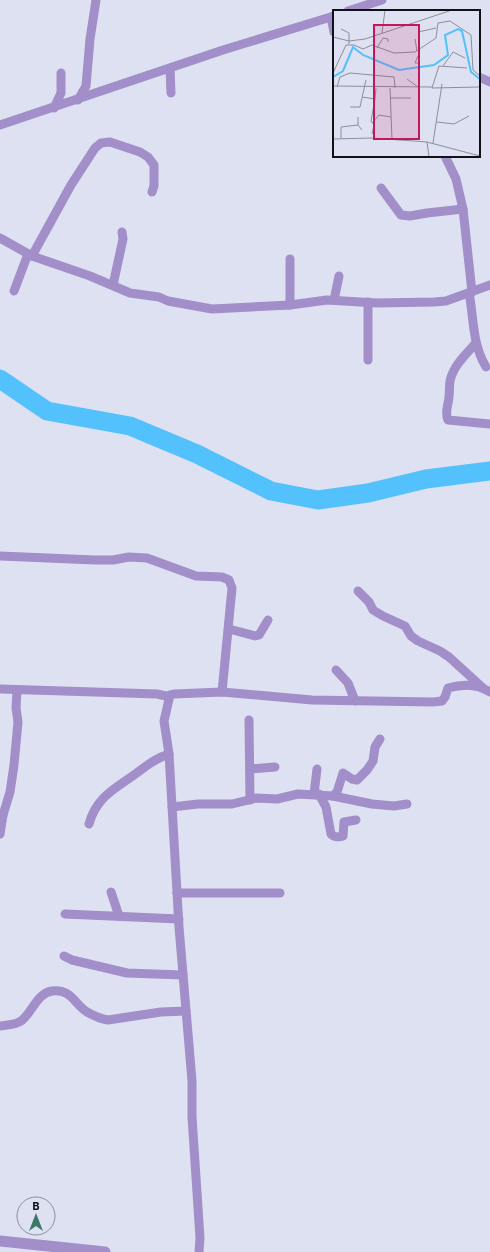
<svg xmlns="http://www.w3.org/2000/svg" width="490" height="1252" viewBox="0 0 490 1252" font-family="'IBM Plex Sans',sans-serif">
<rect width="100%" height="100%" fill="#dee1f1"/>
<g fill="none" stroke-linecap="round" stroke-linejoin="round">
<polyline stroke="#53c1fc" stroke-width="19" points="0,379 47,411 130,426 197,454 271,491 318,500 368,493 426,479 490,471"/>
<g stroke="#a28fc9" stroke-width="9">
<polyline points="348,11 382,0"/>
<polyline points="331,17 334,32"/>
<polyline points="170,68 171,93"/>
<polyline points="479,77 490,82"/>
<polyline points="78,100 86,86 90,39 96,0"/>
<polyline points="54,108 61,93 61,73"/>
<polyline points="0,125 223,50 334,16"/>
<polyline points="445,156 456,179 463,209 472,292"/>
<polyline points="381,188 401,215 410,216 427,213 463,209"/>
<polyline points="0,238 32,256 90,276 130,293 159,297 168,301 212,309 290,305 327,300 377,303 434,302 446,301 490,285"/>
<polyline points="32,256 71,185 95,148 101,143 110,142 140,152 148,157 154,165 154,186 152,192"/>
<polyline points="290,259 290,305"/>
<polyline points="113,285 123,239 122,232"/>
<polyline points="14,291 28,254"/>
<path d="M469,293C474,318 472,344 486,367"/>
<polyline points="334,300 339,276"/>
<path d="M476,343C467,353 453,366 450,381C449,388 450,395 448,403C447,409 445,414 448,420L490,424"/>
<polyline points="368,360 368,302"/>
<polyline points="0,556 95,560 113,560 129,557 147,558 196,576 222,577 229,580 232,588 222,692"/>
<polyline points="358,591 369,602 373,610 383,616 405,626 411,636 418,641 440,651 449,657 483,688"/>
<polyline points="229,629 255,636 259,635 268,620"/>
<polyline points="336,670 348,683 355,701"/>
<path d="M0,689L157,694L166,696L174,694L222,692L312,700L433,702L442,701L445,697L448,688C462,684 478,684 490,692"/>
<polyline points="170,695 164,721 169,754 179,927 192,1081 192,1117 200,1238 199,1252"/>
<polyline points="249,720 250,800"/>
<polyline points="250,769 275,767"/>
<polyline points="314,794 317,769"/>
<path d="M319,794L326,807L331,834C335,838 338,837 343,836L344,822L356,820"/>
<polyline points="333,796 337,792 343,773 352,779 357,780 367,770 373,761 375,747 380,739"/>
<polyline points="172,807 198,804 232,804 256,798 277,799 298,794 333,796 372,804 394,806 407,804"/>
<polyline points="0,815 3,815 10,792 14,765 18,722 16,708 17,690"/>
<path d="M89,824C96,798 114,789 134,775C145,767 155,758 169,754"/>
<polyline points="0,834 3,815"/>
<polyline points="111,892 119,916"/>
<polyline points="177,893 280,893"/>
<polyline points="65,914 179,919"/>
<polyline points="64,956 72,960 127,973 183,975"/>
<path d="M0,1026C7,1025 15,1025 21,1021C32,1013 37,993 52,991C72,989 74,1004 87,1012C94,1016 100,1019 108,1020L161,1012L186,1011"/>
</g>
<polyline stroke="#a28fc9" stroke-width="11" points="0,1241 105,1252"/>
</g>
<g transform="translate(333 10)">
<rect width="147" height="147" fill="#dee1f1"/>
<path fill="none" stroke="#53c1fc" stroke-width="2" d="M0,67L10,61L20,37L30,45L66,60L101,55L115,45L112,25L125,19L129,21L138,62L147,69"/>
<path fill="none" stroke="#8c8e9a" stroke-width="1" d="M85,22L103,18M49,23L52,0M0,27L16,31V23L8,19M82,29L84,41M16,34V31L32,29L119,0M44,38L50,28L55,29V32M85,46L82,53H87M110,56L120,42L132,48M134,58L106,56L99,78L147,77M0,63L13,35H21L30,39L39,35L61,43L82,42L103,28L105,13L117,11L138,25L140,60L147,66M74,69L85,77M0,76L99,77M4,77L7,67L17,63L61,67L62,78M57,78L59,130M29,87L42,89L43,78M57,88H78M17,97H27L33,70M25,107V115L29,120M104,112L121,114L136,106M39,113L46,105L58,107M39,124L41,115L38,111L42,89M8,128V117L25,115M0,129L39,128L94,132L147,146M94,132L96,147M100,133L109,74"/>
<path fill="#c2185b" fill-opacity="0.15" stroke="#c2185b" stroke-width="2" d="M41,15H86V129H41Z"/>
<rect width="147" height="147" fill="none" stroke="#101117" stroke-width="2"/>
</g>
<g transform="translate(36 1216)"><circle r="19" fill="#dee1f1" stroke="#8c8e9a"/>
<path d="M0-3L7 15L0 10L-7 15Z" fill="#3a7966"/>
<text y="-6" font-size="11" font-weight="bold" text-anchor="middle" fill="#101117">B</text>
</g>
</svg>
